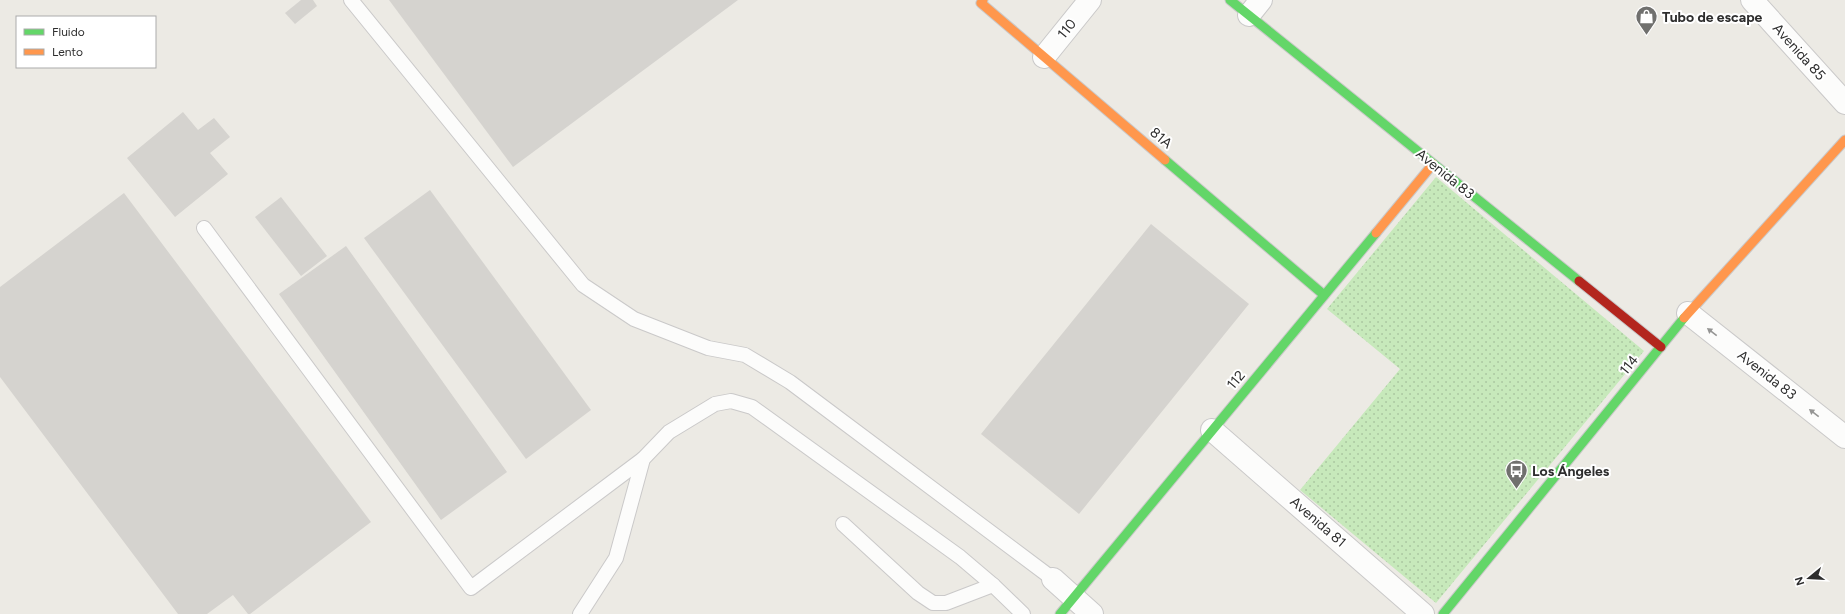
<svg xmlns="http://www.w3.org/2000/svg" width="1845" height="614" viewBox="0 0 1845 614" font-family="Figtree,sans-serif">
<defs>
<pattern id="grass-dots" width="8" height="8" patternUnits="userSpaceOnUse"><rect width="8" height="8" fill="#c7e9bb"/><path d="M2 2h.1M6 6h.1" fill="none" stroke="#abc8a1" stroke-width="1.8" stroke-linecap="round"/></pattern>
</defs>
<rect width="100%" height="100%" fill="#eceae4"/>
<polygon fill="url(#grass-dots)" points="1436,177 1644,351 1436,603 1300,490 1400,369 1327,309"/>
<g fill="#d5d3cf">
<polygon points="301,0 313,0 317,6 295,24 285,13"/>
<polygon points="389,0 738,0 513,167"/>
<polygon points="183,112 198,130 214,118 230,137 210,153 228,174 175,217 127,158"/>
<polygon points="430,190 591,410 526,459 364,238"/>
<polygon points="124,193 371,522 250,614 248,614 233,595 207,614 178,614 0,377 0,287"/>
<polygon points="281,197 327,256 301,276 255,217"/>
<polygon points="1151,224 1249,304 1079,514 981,434"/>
<polygon points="346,246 507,472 441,520 279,294"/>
</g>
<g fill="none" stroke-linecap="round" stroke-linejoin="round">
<defs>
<g id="lane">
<polyline points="351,0 583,285 634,319 708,348 745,355 790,382 1053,579"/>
<polyline points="204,228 471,588 643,459"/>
<polyline points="843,524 918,593 933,603 946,603 993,585"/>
<polyline points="580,614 616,558 643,459 669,432 715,404 731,401 752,407 960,557 993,585 1023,614"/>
</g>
<g id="street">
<polyline points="1752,0 1845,103"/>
<polyline points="1249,15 1261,0"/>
<polyline points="1044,57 1090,0"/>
<polyline points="1688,313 1845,437"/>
<polyline points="1212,430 1423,614"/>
<polyline points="1053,579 1092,614"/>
</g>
<g id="fast">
<polyline points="1230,0 1579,281"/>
<polyline points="1165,160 1324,295"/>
<polyline points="1060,614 1376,233"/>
<polyline points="1443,614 1684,318"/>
</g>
<g id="slow">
<polyline points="983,0 981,3 1165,160"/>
<polyline points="1376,233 1433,164"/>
<polyline points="1684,318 1845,140"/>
</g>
<polyline id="jam" points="1579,281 1661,347"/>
</defs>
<use href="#lane" stroke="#cac9c9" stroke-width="16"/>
<use href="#street" stroke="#cac9c9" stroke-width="24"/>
<use href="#fast" stroke="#cac9c9" stroke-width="11"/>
<use href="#slow" stroke="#cac9c9" stroke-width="11"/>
<use href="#jam" stroke="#cac9c9" stroke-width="11"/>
<use href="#lane" stroke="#fcfcfb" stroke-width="14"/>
<use href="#street" stroke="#fcfcfb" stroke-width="22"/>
<use href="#fast" stroke="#63d668" stroke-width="9"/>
<use href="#slow" stroke="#ff974d" stroke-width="9"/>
<use href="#jam" stroke="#b3261e" stroke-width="9"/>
</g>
<defs><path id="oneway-solid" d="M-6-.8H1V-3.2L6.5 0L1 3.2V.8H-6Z"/></defs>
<g fill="#959594">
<use href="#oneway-solid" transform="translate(1712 332) rotate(-142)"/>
<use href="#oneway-solid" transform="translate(1814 413) rotate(-142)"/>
</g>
<defs>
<symbol id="shop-pin" viewBox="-11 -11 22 30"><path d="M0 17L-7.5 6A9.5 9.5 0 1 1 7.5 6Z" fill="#70706e" stroke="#fff"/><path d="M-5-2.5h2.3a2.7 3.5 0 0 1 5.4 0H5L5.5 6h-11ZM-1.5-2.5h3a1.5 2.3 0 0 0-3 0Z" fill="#fff"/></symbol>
<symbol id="bus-pin" viewBox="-11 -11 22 30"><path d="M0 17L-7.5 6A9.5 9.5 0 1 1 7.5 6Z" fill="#70706e" stroke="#fff"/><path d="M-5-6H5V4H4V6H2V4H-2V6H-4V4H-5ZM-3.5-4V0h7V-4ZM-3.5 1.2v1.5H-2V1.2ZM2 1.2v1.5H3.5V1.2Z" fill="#fff"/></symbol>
</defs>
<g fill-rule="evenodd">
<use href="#shop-pin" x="1634" y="4" width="25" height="34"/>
<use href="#bus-pin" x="1504" y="458" width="25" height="34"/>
</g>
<g text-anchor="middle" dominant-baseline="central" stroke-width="4" stroke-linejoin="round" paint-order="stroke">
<g font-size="14" font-weight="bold" fill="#2e2e2e" stroke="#fff" text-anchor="start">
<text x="1662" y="17">Tubo de escape</text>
<text x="1532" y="471">Los Ángeles</text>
</g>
<g font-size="14" fill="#2e2e2e" stroke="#fff">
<text transform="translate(1067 29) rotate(-51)">110</text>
<text transform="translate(1799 52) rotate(48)">Avenida 85</text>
<text transform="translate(1161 138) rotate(40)">81A</text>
<text transform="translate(1445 174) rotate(39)">Avenida 83</text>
<text transform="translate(1629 365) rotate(-51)">114</text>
<text transform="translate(1767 375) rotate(38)">Avenida 83</text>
<text transform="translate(1236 380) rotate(-50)">112</text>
<text transform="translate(1318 522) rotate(41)">Avenida 81</text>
</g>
</g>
<rect x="16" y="16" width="140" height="52" fill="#ffffff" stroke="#ababab"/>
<rect x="24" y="29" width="20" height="6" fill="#63d668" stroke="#ababab"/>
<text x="52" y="36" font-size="12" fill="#2e2e2e">Fluido</text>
<rect x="24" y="49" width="20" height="6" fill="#ff974d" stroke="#ababab"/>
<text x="52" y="56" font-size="12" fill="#2e2e2e">Lento</text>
<g transform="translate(1809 578) rotate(252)" stroke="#ffffff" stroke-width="3" paint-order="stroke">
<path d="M0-3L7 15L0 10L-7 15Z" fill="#2e2e2e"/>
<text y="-6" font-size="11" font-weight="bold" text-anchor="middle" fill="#2e2e2e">N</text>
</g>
</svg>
